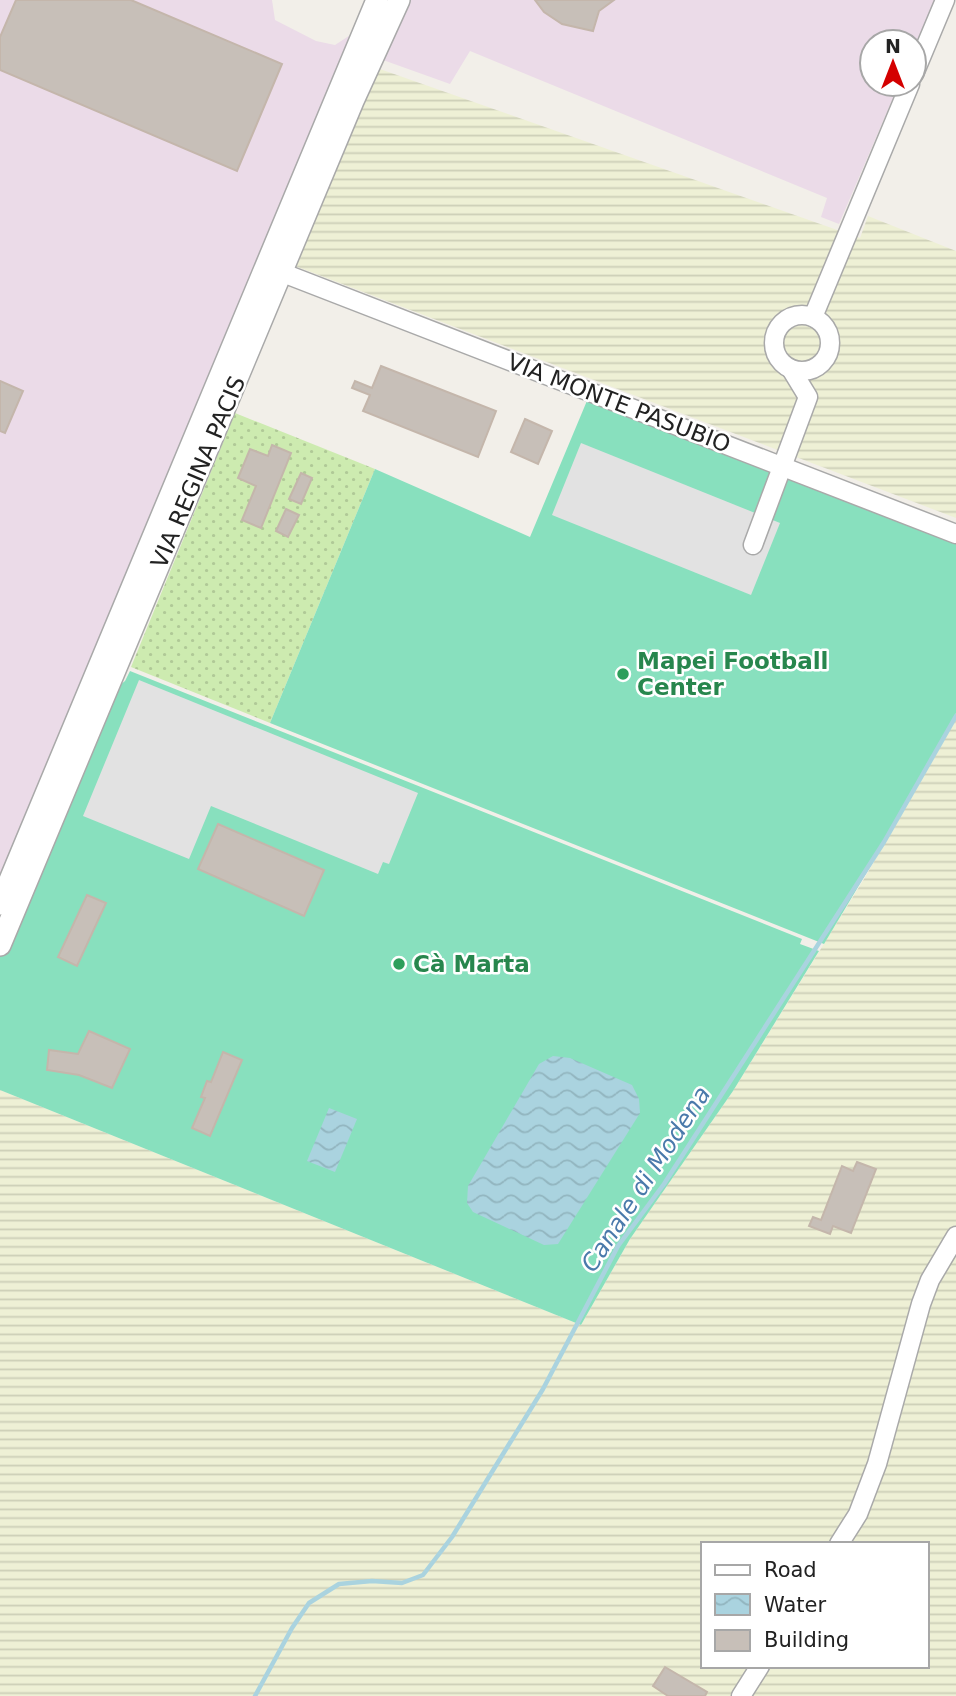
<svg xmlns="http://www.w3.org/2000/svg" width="956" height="1696" viewBox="0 0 956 1696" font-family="'DejaVu Sans',sans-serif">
<defs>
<pattern id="farmland-rules" width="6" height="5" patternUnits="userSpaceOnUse" patternTransform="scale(1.75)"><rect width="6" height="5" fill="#eef0d5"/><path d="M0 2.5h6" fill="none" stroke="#ccceb7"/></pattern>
<pattern id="garden-dots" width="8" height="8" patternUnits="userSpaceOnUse" patternTransform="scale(1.75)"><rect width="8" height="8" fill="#cdebb0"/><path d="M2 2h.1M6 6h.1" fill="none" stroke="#b0c997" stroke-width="1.8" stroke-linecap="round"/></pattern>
<pattern id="water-waves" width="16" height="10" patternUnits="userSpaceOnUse" patternTransform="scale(1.75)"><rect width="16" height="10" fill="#aad3df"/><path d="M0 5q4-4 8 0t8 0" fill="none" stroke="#92b5bf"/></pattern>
</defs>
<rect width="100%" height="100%" fill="#f2efe9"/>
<g fill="#ebdbe8">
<polygon points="0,0 272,0 275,20 316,41 335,45 358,30 0,895"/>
<polygon points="408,0 935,0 914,49 914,42 872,42 872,84 899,84 839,224 821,217 827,198 470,51 450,84 383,60"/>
</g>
<g fill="url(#farmland-rules)" fill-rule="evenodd">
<polygon points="377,68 860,238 868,216 956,251 956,518 295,266"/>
<path d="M956,713V1696H0V1090L581,1325L630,1239L733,1091L864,879L911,798ZM702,1544H926V1666H702Z"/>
</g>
<polygon fill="url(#garden-dots)" points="235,413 375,469 270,723 131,667"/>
<g fill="#88e0be">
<polygon points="594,384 956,525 956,713 911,798 824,944 270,723 375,469 530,537"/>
<polygon points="130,671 802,939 800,944 819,951 733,1091 630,1239 581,1325 0,1090 0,940 95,705 125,681"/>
</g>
<g fill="#e2e2e2">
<polygon points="581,443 780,523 751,595 552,515"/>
<polygon points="139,680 418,793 389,864 383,862 378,874 211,806 189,859 83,816"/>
</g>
<g fill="url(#water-waves)">
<polygon points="553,1056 570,1058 632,1085 639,1099 640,1113 558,1244 544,1245 473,1212 467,1203 468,1186 539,1064"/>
<polygon points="329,1108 357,1119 335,1172 307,1161"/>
</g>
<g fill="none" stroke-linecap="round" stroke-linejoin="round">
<polyline stroke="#aad3df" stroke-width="4.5" points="255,1696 292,1628 309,1603 339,1584 372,1581 402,1583 423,1575 452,1537 543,1389 618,1246 664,1184 884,842 956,716"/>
</g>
<g fill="#c7bfb8" stroke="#c4b6ab" stroke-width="2">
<polygon points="16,0 131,0 282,64 237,171 0,70 0,37"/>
<polygon points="535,0 614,0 599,11 593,31 562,24 544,12"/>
<polygon points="381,366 496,411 478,457 363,411 370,395 352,388 355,381 372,388"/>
<polygon points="0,381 23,391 5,433 0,431"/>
<polygon points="525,419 552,431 538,464 511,452"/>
<polygon points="272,445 291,453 261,528 242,520 256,486 238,478 250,449 268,456"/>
<polygon points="301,473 312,478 301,504 289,499"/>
<polygon points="286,509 299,515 288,537 276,531"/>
<polygon points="218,824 324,870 304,916 198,869"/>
<polygon points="87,895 106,903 77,966 58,957"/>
<polygon points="89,1031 130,1049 112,1088 79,1075 47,1070 49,1050 78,1054"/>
<polygon points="223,1052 242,1060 210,1136 192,1128 205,1098 201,1097 207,1081 211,1082"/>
<polygon points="857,1162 876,1169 851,1233 833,1226 830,1234 809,1226 813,1217 821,1220 842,1166 853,1171"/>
<polygon points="665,1667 707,1692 705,1696 668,1696 653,1686"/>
</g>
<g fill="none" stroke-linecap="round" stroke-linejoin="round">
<defs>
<g id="minor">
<polyline points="914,74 945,0"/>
<polyline points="283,273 956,534"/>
<circle cx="802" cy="343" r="28"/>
<polyline points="813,317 910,84"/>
<polyline points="753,545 808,397 791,369"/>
<polyline points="839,1544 858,1514 877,1464 921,1304 930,1280 956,1236"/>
<polyline points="741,1696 760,1666"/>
</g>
<g id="tertiary">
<polyline points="0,904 377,0"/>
<polyline points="0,945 353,101 399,0"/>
</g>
</defs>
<use href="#minor" stroke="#a9a9a9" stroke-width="21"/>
<use href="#tertiary" stroke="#a9a9a9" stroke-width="24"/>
<use href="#minor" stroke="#fff" stroke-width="18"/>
<use href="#tertiary" stroke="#fff" stroke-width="21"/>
</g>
<g fill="#2e9e5b" stroke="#fff" stroke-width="2.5">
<circle cx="623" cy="674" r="7"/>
<circle cx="399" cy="964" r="7"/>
</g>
<g text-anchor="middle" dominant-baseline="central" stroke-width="5" stroke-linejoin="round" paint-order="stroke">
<g font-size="23" fill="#222" stroke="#fff">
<text transform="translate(619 403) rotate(21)">VIA MONTE PASUBIO</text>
<text transform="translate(198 472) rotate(-67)">VIA REGINA PACIS</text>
</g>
<g font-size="23" font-weight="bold" fill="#27864d" stroke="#fff" text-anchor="start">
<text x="637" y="661">Mapei Football<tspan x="637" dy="26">Center</tspan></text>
<text x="413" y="964">Cà Marta</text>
</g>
<g font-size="24" font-style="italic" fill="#4a7aab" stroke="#fff">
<text transform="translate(646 1179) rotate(-57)">Canale di Modena</text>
</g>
</g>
<rect x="701" y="1542" width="228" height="126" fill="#ffffff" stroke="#a7a7a7" stroke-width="2"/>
<rect x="715" y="1565" width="35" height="10" fill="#ffffff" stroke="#a7a7a7" stroke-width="2"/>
<text x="764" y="1577" font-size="21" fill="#222222">Road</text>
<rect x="715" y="1594" width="35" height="21" fill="url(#water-waves)" stroke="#a7a7a7" stroke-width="2"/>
<text x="764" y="1612" font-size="21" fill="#222222">Water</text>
<rect x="715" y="1630" width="35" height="21" fill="#c7bfb8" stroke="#a7a7a7" stroke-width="2"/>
<text x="764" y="1647" font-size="21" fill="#222222">Building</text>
<g transform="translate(893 63)"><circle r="33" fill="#ffffff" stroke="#a7a7a7" stroke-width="2"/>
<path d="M0-5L12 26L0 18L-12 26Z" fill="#d40000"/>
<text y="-10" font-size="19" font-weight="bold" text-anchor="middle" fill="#222222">N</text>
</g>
</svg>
